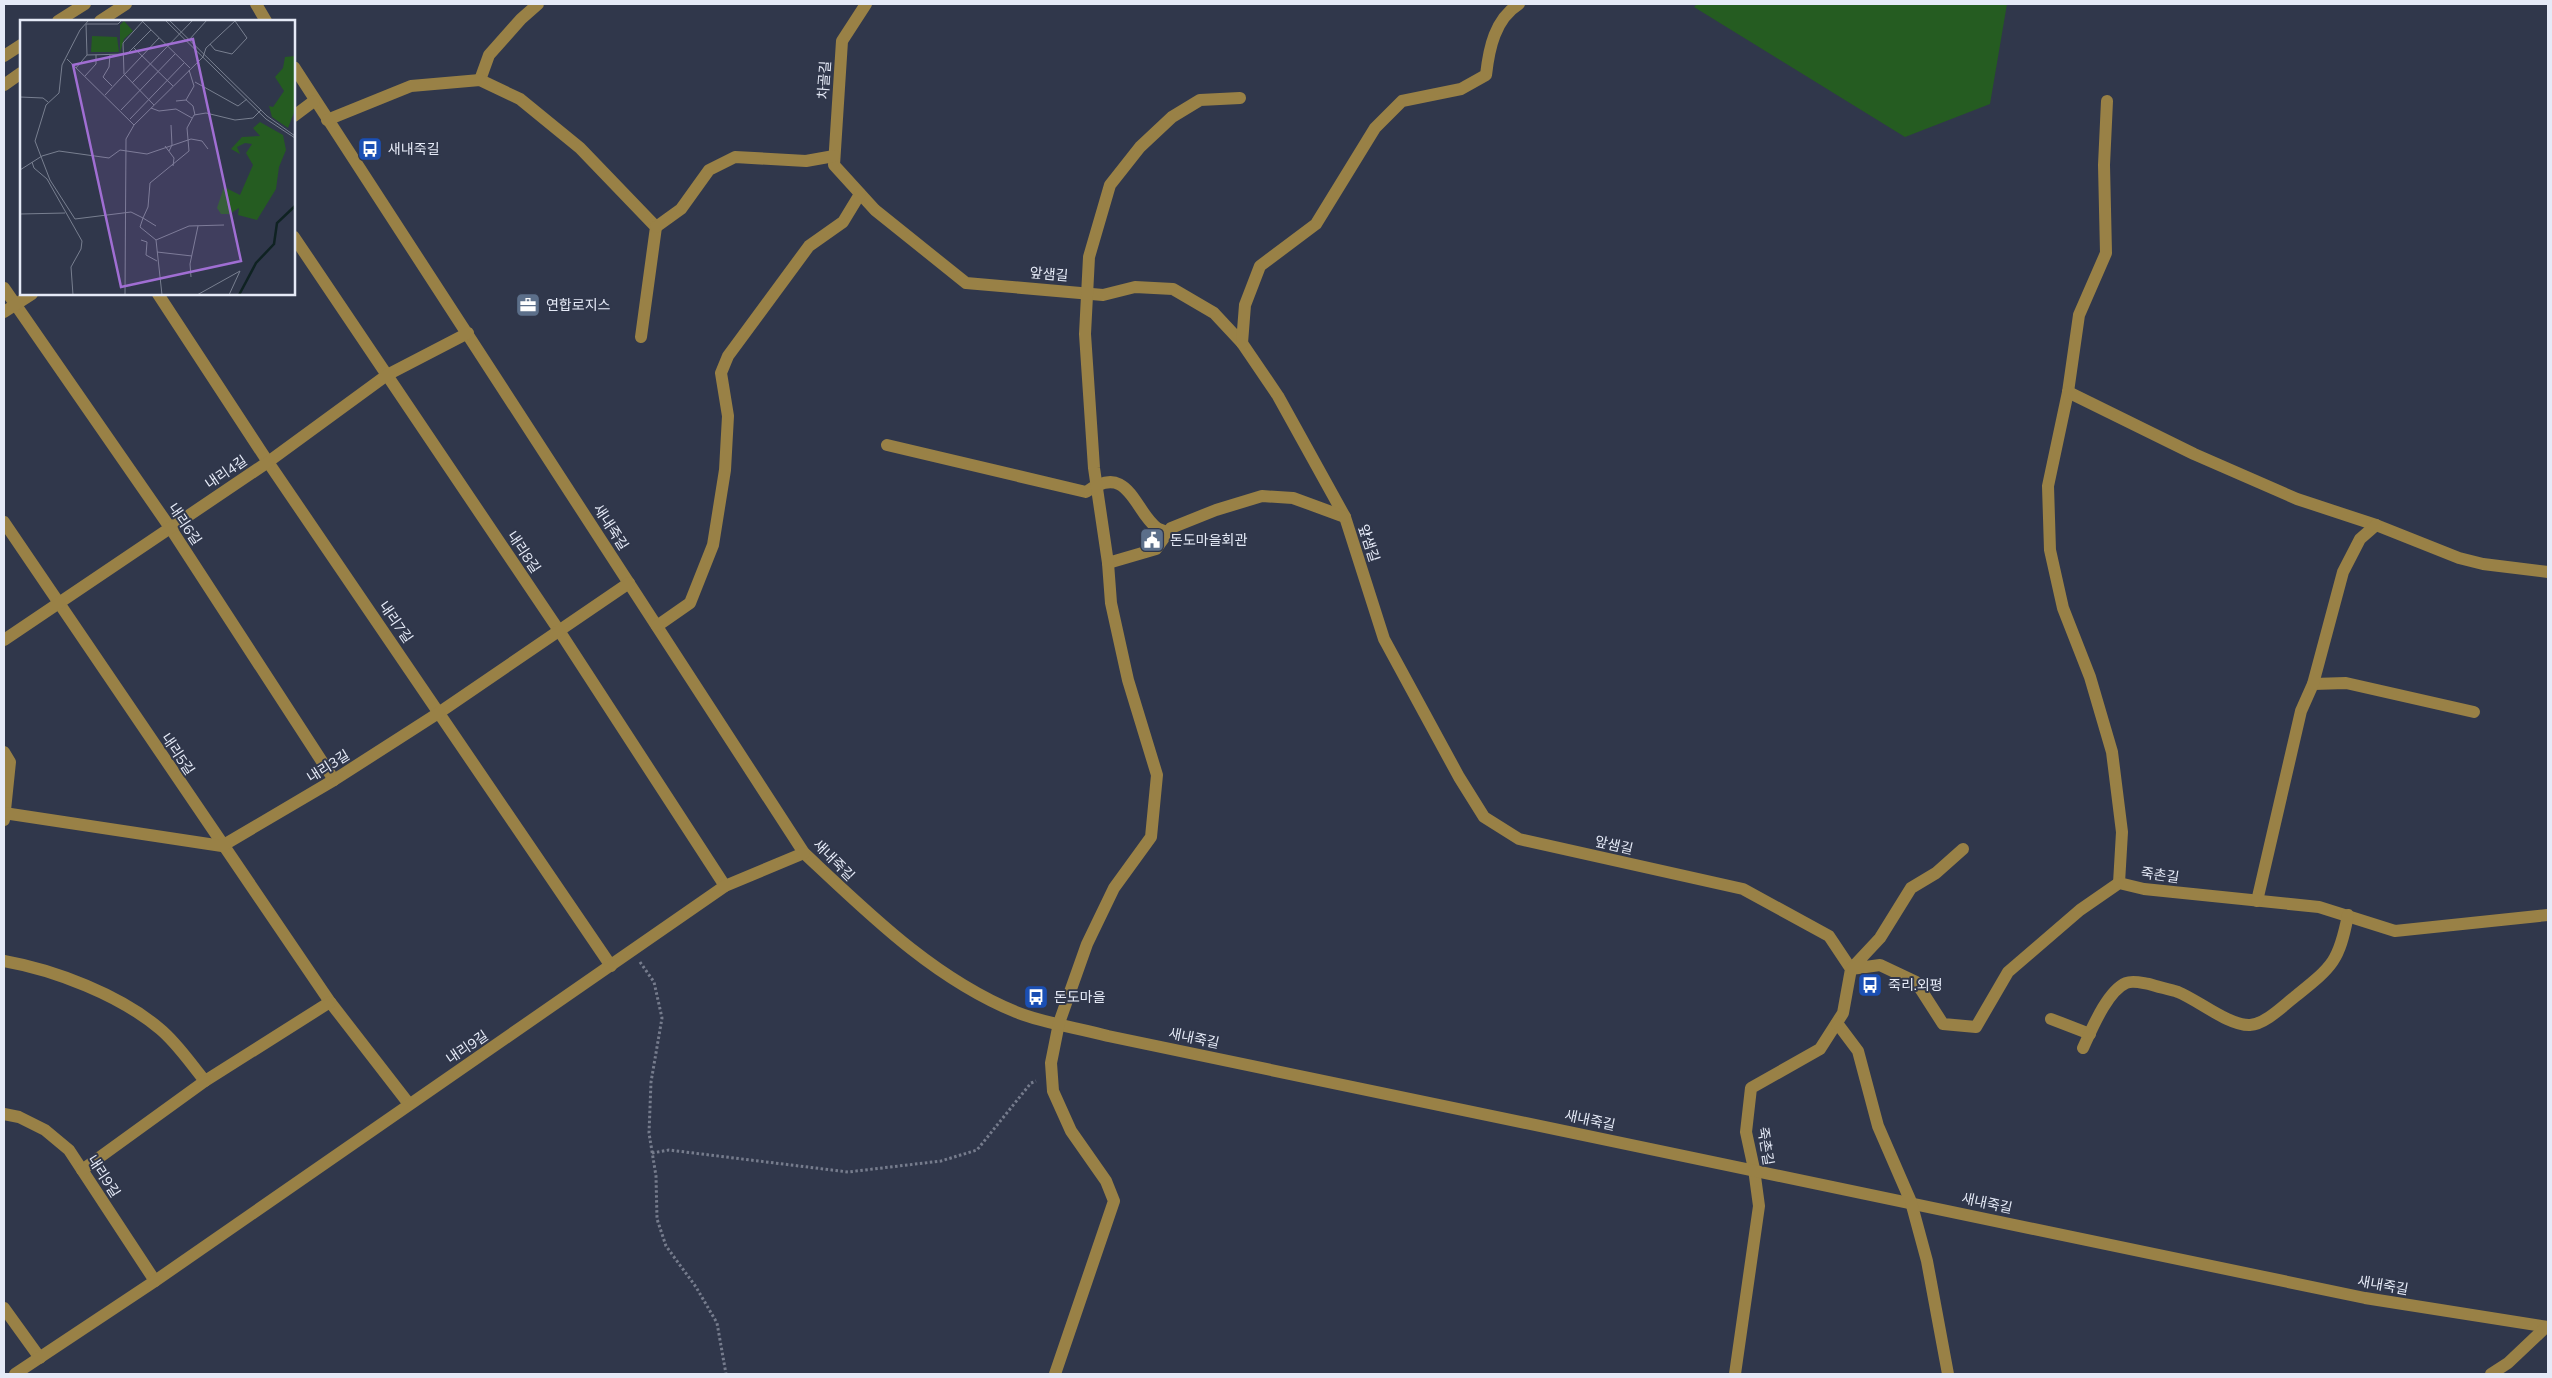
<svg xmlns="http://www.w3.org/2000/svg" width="2552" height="1378" viewBox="0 0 2552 1378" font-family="Mulish,'Noto Sans KR',sans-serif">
<rect width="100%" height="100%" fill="#30374b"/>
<polygon fill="#255c21" points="1697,4 2007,4 1990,104 1905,137 1694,7"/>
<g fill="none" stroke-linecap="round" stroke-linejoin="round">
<g stroke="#767c8d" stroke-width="3" stroke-dasharray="2.5 2.5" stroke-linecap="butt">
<polyline points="640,962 654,982 662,1018 651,1082 649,1133 656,1176 657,1219 666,1246 696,1287 717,1323 726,1374"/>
<polyline points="652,1153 669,1150 848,1172 941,1161 977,1150 1031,1083 1036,1081"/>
</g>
<g stroke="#998146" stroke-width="12">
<polyline points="256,4 266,21"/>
<polyline points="866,4 842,41 834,165 875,210 966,283 1103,295 1135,287 1173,289 1214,313 1242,343 1278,396 1345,517 1384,639 1459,777 1484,817 1519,839 1743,889 1829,936 1851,969 1843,1013 1820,1049 1751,1088 1746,1132 1754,1169 1759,1206 1735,1374"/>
<polyline points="58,21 85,4"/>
<polyline points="100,21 126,4"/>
<polyline points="4,56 21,45"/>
<path d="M294,67L804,853C868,913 933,978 1016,1012C1043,1023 1079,1028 1108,1036L2365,1298L2548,1327"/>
<polyline points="480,80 489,55 521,19 538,4"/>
<polyline points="4,85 21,73"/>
<polyline points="2107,101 2104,165 2106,253 2079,315 2068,392 2048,486 2050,550 2063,608 2090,677 2112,752 2122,832 2119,883"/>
<polyline points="294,116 314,101"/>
<polyline points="327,120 411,86 480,80 520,99 580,148 656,227 641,337"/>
<polyline points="656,227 681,209 709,170 735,157 806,161 834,156"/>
<polyline points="294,237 560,632 725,886"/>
<polyline points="4,288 171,529 334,780"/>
<polyline points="158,294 268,462 611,966"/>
<polyline points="4,312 32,294"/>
<path d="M1242,343L1245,305L1260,266L1316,224L1375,128L1402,101L1461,89L1486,75C1489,48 1495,19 1519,4"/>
<polyline points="2068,392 2194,454 2297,499 2376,525 2459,558 2483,564 2548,572"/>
<path d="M887,445L1086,492C1129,461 1134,511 1157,528C1160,530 1165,531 1168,532"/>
<polyline points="4,522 330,1002 409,1104"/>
<polyline points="1108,563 1156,549 1171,528 1216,510 1262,496 1293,498 1345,517"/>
<polyline points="657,626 690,603 713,545 725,470 728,416 721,373 728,356 809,246 843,222 860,194"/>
<polyline points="4,640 268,462 387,375 468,333"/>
<polyline points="2313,684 2346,683 2474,712"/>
<polyline points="4,752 10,762 4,820"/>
<polyline points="4,813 222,846 334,780 440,712 629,583"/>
<polyline points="1963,849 1936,873 1911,888 1880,938 1851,969 1880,965 1916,982 1943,1024 1976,1027 2008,972 2080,910 2119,883 2144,889 2319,907 2395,931 2548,915"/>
<polyline points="2257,901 2301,711 2313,684 2343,572 2360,539 2376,525"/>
<path d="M4,961C55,970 120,995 160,1029C177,1043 191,1064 205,1081L330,1002"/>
<polyline points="2051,1019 2090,1034"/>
<polyline points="1837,1023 1858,1051 1878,1126 1911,1202 1927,1261 1948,1374"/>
<path d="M2083,1048C2091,1031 2107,991 2126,983C2133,980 2142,983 2149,984C2158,987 2169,989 2178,992C2198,1000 2229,1026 2250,1025C2266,1024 2285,1004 2297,995C2333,966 2339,961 2348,915"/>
<polyline points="4,1114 19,1117 45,1130 69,1150 155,1281"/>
<polyline points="82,1170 205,1081"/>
<polyline points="4,1308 40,1358"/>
<polyline points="15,1374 155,1281 725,886 804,853"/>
<polyline points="1055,1374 1114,1201 1106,1181 1071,1131 1053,1091 1051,1063 1059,1023 1087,944 1114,888 1151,837 1157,775 1128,680 1111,603 1108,563 1094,468 1085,334 1089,257 1110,185 1140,147 1172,117 1200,100 1240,98"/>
<polyline points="2491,1374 2508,1363 2546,1327"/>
</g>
</g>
<defs>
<symbol id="bus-square" viewBox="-11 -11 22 22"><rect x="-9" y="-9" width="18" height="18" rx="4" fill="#1a4fb4" stroke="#30374b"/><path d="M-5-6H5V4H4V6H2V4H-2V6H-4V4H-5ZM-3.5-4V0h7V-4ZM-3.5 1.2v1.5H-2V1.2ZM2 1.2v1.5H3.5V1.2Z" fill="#fff"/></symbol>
<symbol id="office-square" viewBox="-11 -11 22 22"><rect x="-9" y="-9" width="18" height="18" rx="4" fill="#5c6f8a" stroke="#30374b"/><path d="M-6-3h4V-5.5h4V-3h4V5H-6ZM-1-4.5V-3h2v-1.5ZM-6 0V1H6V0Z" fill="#fff"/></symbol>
<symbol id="civic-square" viewBox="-11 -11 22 22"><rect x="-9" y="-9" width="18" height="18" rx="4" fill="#5c6f8a" stroke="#30374b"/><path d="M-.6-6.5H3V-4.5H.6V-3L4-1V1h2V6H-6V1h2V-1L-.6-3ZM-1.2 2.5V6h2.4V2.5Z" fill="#fff"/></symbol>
</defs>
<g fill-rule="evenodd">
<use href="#bus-square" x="356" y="135" width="28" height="28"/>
<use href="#office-square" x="514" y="291" width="28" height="28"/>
<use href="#civic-square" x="1138" y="526" width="28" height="28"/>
<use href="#bus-square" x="1856" y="971" width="28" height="28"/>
<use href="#bus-square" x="1022" y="983" width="28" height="28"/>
</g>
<g text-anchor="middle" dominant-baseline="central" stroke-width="4" stroke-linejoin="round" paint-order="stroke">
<g font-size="14" fill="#e5eaf7" stroke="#30374b">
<text transform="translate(824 80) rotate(-86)">차골길</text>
<text transform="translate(1049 274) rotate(5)">앞샘길</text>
<text transform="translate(226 472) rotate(-34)">내리4길</text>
<text transform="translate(185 524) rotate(56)">내리6길</text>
<text transform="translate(611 527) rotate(57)">새내죽길</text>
<text transform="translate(1369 543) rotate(72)">앞샘길</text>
<text transform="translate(524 552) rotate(56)">내리8길</text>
<text transform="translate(396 622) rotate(55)">내리7길</text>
<text transform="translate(178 754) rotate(56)">내리5길</text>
<text transform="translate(328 766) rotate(-32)">내리3길</text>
<text transform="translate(1614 845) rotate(13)">앞샘길</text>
<text transform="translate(834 860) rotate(45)">새내죽길</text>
<text transform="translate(2160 875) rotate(8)">죽촌길</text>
<text transform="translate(1194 1038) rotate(12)">새내죽길</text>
<text transform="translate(467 1047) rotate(-34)">내리9길</text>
<text transform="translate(1590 1120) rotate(12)">새내죽길</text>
<text transform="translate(1766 1146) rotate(81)">죽촌길</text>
<text transform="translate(104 1176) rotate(57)">내리9길</text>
<text transform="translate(1987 1203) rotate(12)">새내죽길</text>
<text transform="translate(2383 1285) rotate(10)">새내죽길</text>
</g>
<g font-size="14" fill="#e5eaf7" stroke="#30374b" text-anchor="start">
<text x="388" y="149">새내죽길</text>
<text x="546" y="305">연합로지스</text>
<text x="1170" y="540">돈도마을회관</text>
<text x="1888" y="985">죽리.외평</text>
<text x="1054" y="997">돈도마을</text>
</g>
</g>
<g transform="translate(20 20)">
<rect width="275" height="275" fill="#30374b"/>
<path d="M104,1L113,11L104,19L100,33V5ZM72,16L97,17L99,32H71ZM275,36V90L268,108L252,97L249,86L253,87L264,71L255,57L263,48L265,37ZM240,102L263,115L266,130L259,147L256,169L237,200L218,195L219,188L210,194H201L197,188L204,167L220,175L233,145L226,133L232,124L225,123L217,127L220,134L211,129L222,117L240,116L233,108Z" fill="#255c21"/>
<path fill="none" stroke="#0f2222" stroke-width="2.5" d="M219,275L236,243L254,224L257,203L275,186"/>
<path fill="none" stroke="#787f90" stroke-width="1" d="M69,0L60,10L42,45L39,73L26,85L15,121L30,160L55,199L111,192L123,198L128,187L130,163L169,131L167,108L174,95L186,93L215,100L233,98L241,90M102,0L98,4H66L67,35L107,34L131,10M121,0L170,48M124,0L103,23L104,54L134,85M145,0L246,99L275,118M149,0L247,96L275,116M169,20L187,0M114,28L153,66M90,35L89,47L83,57L92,66M47,39L114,105M56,48L67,35M65,56L76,44V35M175,62L218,86L227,79M112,63L173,0M85,75L139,18M0,77L23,78L28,82M166,80L173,86L175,95M156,81L166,80L174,66L169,50M131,88L139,91L156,89L172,98M101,90L155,34M110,99L164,43M145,126L154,138L153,146M149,131L152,125L151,105M12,142L14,148L27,159L62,221L61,229L51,247L53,275M0,150L22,136L39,131L89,138L100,130L127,134L171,119L182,121L188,129M0,194L45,193M136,206L123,198L120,207L136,220L142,275M121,220L127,222L126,235L137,241M136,220L169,206L204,205M137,232L172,236M171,257L170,244L178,206M105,275L106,119L114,105L183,37L186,28L215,1L227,18L212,34L195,30L190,24M177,275L220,251M209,275L220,251"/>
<path fill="#a06ed3" fill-opacity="0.15" stroke="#a06ed3" stroke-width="2.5" d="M173,19L221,241L101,267L53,45Z"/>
<rect width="275" height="275" fill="none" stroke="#e5eaf7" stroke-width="2.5"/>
</g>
<rect width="2552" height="1378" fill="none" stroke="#e5eaf7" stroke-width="10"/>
</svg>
